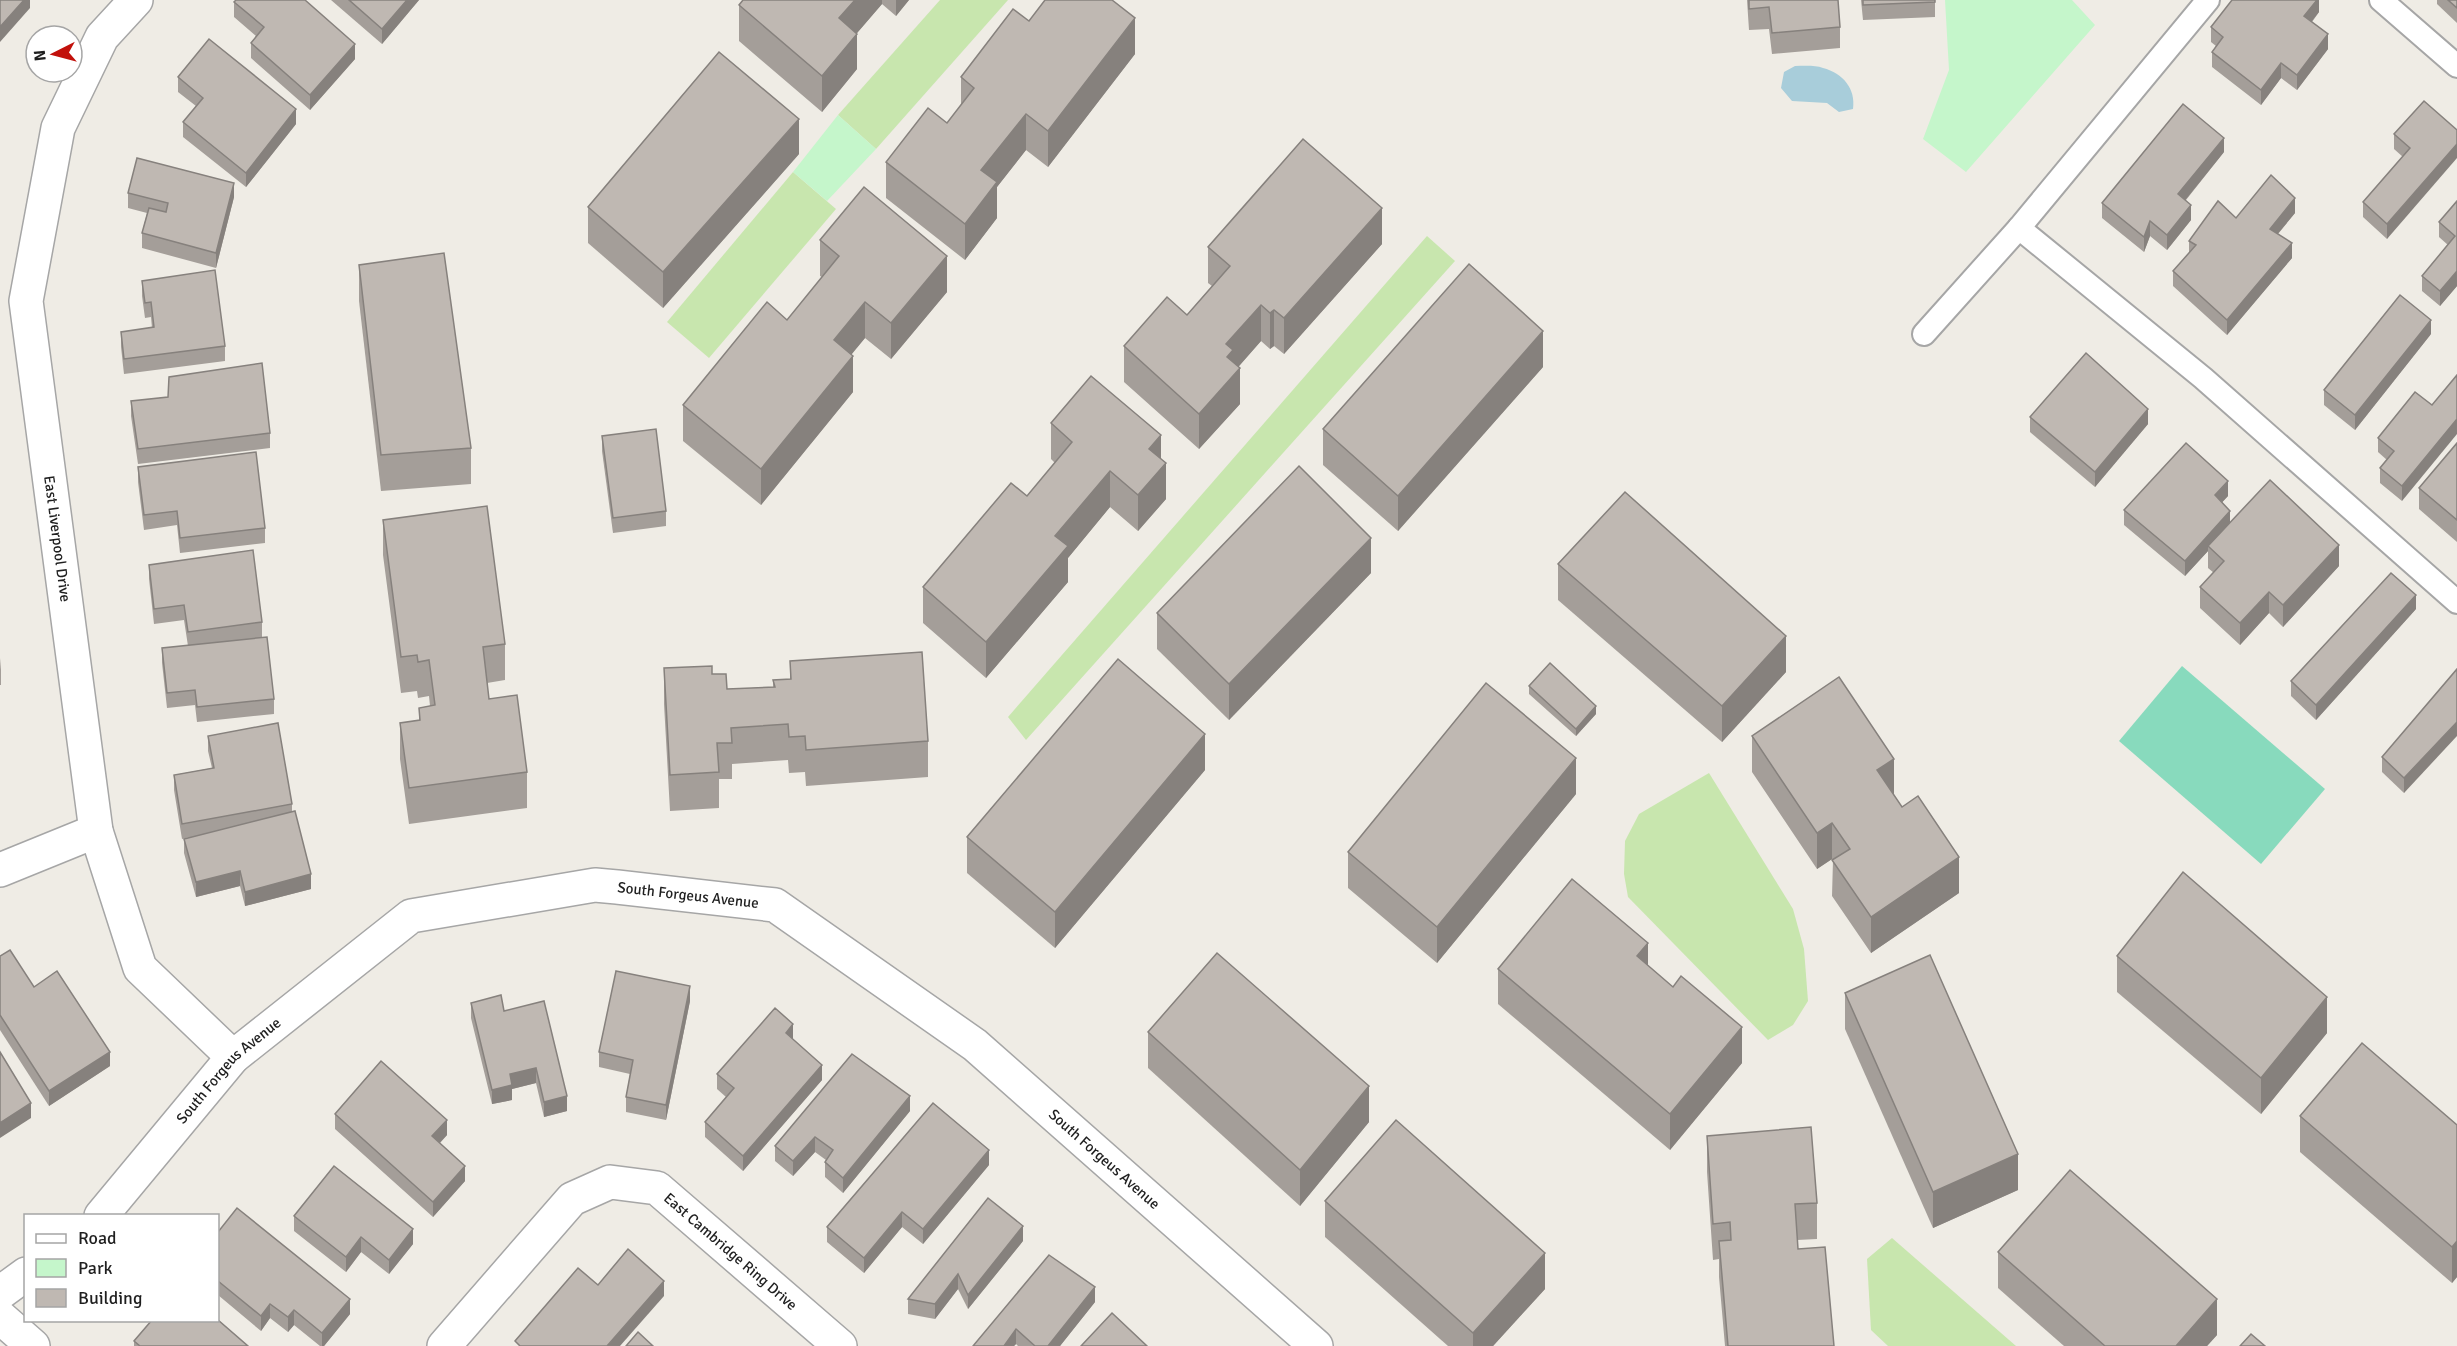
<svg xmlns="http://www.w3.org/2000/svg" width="2457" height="1346" viewBox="0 0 2457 1346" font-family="Signika,sans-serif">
<rect width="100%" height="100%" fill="#efece5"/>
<g fill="#c8e6ae">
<polygon points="940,0 1008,0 876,149 838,115"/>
<polygon points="793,172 836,209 709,358 667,322"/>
<polygon points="1427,236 1455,261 1026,740 1008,717"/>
<polygon points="1709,773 1793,909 1804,949 1808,1001 1793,1025 1768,1040 1628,897 1624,874 1625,841 1639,814"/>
<polygon points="1892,1238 2016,1346 1888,1346 1871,1330 1867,1259"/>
</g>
<g fill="#c5f6cb">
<polygon points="1945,0 2072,0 2095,25 1966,172 1923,139 1949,70"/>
<polygon points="838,115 876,149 827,201 793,172"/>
</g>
<polygon fill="#88dabd" points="2182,666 2325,789 2261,864 2119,741"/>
<path fill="#a8cdda" d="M1795,66C1804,66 1815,65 1823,68C1843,73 1856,89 1853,109L1839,112L1827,103L1792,101L1781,88L1784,72Z"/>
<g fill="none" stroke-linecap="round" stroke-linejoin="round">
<defs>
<g id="lane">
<polyline points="2381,0 2457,66"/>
<polyline points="2019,228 2203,378 2457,602"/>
<polyline points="1924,334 2019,228 2208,0"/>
</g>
<g id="street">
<path id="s1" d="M136,0L102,37L58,128L26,301L96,831L140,968L233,1057"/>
<polyline points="0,870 96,831"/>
<path id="s2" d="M101,1216L233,1057L411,916L595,885L617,887L775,905L975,1045L1316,1346"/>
<polyline points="0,1293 26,1274"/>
<polyline points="0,1317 33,1346"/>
<path id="s3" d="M444,1346L572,1199L610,1182L657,1188L840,1346"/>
</g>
</defs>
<use href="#lane" stroke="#a6a6a6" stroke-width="26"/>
<use href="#street" stroke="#a6a6a6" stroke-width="36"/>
<use href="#lane" stroke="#fff" stroke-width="22"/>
<use href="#street" stroke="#fff" stroke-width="33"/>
</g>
<g fill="#a49e99">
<polygon points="331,0 419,0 382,44"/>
<polygon points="743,0 909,0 896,16 882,4 857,33 857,69 822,112 739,41 739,5"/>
<polygon points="1747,0 1838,0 1840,27 1840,48 1772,54 1769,29 1749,30"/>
<polygon points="1861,0 1935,0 1935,17 1863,20"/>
<polygon points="2319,0 2319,12 2312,22 2328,49 2297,90 2281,78 2261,105 2212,67 2212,52 2216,46 2211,42 2211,27"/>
<polygon points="2437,0 2457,0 2457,23 2437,4"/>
<polygon points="234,2 355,59 310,110 251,58 251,43 256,36 234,17"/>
<polygon points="1029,21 1135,54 1048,167 1026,150 997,187 997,218 965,260 886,198 886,162 947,123 961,106 961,77"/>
<polygon points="178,77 296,124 246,187 183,137 183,122 196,106 178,92"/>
<polygon points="2424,101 2387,239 2363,217 2363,202 2403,157 2394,149 2394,134"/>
<polygon points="2224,152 2186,200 2191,220 2167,250 2150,236 2144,252 2102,218 2102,203"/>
<polygon points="799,154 663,308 588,243 588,207"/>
<polygon points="128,193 234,197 216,268 142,248 142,233 147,213 128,208"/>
<polygon points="2457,201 2457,286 2440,306 2422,291 2422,276 2448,245 2439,237 2439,222"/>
<polygon points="2295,213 2278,234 2292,258 2227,335 2173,286 2173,271 2189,254 2189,241 2236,218"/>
<polygon points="820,240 947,292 891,359 865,338 851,354 853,392 761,505 683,441 683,405 787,320 822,277 820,276"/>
<polygon points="1382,244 1284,354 1274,346 1270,349 1261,341 1238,367 1240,404 1199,449 1124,382 1124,346 1187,315 1212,286 1208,283 1208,247"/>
<polygon points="359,265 471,448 471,484 381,491 359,301"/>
<polygon points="142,281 225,346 225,361 124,374 121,347 121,332 152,328 151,317 145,318 142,296"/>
<polygon points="2431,334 2355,430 2324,405 2324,390"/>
<polygon points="1543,367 1398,531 1323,465 1323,429"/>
<polygon points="2415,392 2402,501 2380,483 2380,468 2387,460 2378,452 2378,438"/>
<polygon points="168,397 270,433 270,448 138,464 131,416 131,401"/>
<polygon points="2030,417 2148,424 2095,487 2030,432"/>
<polygon points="1051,423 1161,459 1166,499 1138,531 1110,507 1068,558 1068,582 986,678 923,623 923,587 1027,496 1055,463 1051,459"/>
<polygon points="602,436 666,511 666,526 613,533 602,451"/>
<polygon points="2457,443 2457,542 2419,509 2419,488"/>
<polygon points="138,467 265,528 265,543 180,553 177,525 144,530 138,482"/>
<polygon points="2228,496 2222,502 2230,522 2339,566 2283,627 2269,613 2240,645 2200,608 2200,587 2214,573 2208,568 2208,551 2185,576 2124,525 2124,510"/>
<polygon points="383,520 505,644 505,680 487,683 489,699 527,772 527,808 409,824 400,759 400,723 419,720 419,708 430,706 429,696 418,698 417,691 401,693 383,555"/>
<polygon points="1558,564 1786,672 1722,742 1558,600"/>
<polygon points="149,565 262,622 262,637 274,699 274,714 197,722 195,705 167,708 162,663 162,648 188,646 184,620 154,624 149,579"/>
<polygon points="1371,573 1229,720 1157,649 1157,613"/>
<polygon points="2416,609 2316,720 2291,696 2291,681"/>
<polygon points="0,658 1,670 1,685 0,685"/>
<polygon points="790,661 928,741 928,777 806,786 805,772 789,773 788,760 732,764 732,779 719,779 719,808 670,811 664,704 664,668 712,674 727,689 773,687 773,680 790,679"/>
<polygon points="2457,669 2404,793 2382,772 2382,757"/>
<polygon points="1529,686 1596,714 1576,736 1529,694"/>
<polygon points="208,736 292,804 292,811 311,889 245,906 240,886 196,897 184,853 184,839 190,837 182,839 174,790 174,775 212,768 208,751"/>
<polygon points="1752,736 1894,795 1959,893 1871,953 1832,896 1833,860 1832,859 1817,869 1752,772"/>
<polygon points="1205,770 1055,948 967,873 967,837"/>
<polygon points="1576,794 1437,963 1348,888 1348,852"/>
<polygon points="0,956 34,987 110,1066 49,1106 0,1030"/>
<polygon points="2117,956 2327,1033 2261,1114 2117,992"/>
<polygon points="1648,966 1673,987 1742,1063 1670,1150 1498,1004 1498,969"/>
<polygon points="1845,993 2018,1190 1933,1228 1845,1029"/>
<polygon points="690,1001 666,1120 626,1112 626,1097 630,1074 599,1067 599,1052"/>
<polygon points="471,1003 504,1011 567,1111 544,1117 536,1083 512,1089 512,1100 492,1104 471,1018"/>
<polygon points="1148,1032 1369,1122 1300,1206 1148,1068"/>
<polygon points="793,1039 822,1080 743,1171 705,1137 705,1122 726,1097 717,1089 717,1074"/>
<polygon points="910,1111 843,1193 825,1177 825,1162 826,1160 815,1152 793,1176 775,1161 775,1146"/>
<polygon points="335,1114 447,1135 440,1143 465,1181 433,1217 335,1129"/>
<polygon points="2300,1116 2457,1125 2457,1277 2452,1283 2300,1152"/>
<polygon points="1707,1136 1817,1203 1817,1239 1797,1240 1798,1249 1834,1346 1725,1346 1719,1277 1719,1259 1713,1260 1707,1172"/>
<polygon points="989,1165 923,1244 902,1227 864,1273 827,1242 827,1227"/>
<polygon points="1325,1201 1545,1289 1493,1346 1448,1346 1325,1237"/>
<polygon points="294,1216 413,1244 389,1274 361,1252 346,1272 294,1231"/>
<polygon points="218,1232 350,1314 324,1346 320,1346 294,1325 288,1332 270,1318 261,1331 218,1295"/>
<polygon points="1023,1241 968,1309 958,1289 935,1319 908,1314 908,1299"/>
<polygon points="1998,1252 2217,1335 2207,1346 2064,1346 1998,1288"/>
<polygon points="1049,1255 1095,1302 1060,1346 1018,1346 1016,1344 1014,1346 973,1346"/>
<polygon points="134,1341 248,1346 134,1346"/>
</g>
<g fill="#86817d">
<polygon points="24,0 30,0 30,8 0,42 0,27"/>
<polygon points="407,0 419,0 382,44 382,29"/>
<polygon points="855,0 882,0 882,4 839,54 839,18"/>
<polygon points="896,0 909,0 896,16"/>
<polygon points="2317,0 2319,0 2319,12 2304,31 2304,16"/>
<polygon points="1135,18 1135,54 1048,167 1048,131"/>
<polygon points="857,34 857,69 822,112 822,76"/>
<polygon points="2328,34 2328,49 2297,90 2297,75"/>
<polygon points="355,44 355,59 310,110 310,95"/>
<polygon points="2281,63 2281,78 2261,105 2261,90"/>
<polygon points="296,109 296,124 246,187 246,173"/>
<polygon points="1026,114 1026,150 997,187 997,218 965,260 965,224 981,170"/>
<polygon points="799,119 799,154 663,308 663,272"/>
<polygon points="2224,138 2224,152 2178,209 2178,194"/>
<polygon points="2457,144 2457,158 2387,239 2387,224"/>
<polygon points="234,183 234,197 216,268 216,253"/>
<polygon points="2295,198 2295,213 2270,243 2270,229"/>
<polygon points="2191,205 2191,220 2167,250 2167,235"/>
<polygon points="1382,208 1382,244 1284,354 1284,318"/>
<polygon points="2150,221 2150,236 2144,252 2144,237"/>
<polygon points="2292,243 2292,258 2227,335 2227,320"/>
<polygon points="947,256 947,292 891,359 891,323"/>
<polygon points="2457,271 2457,286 2440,306 2440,291"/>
<polygon points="865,302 865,338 834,376 834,340"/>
<polygon points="1261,305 1261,341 1233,373 1240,368 1240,404 1199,449 1199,414 1226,344"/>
<polygon points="1274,310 1274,346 1270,349 1270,313"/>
<polygon points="2431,320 2431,334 2355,430 2355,415"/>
<polygon points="1543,331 1543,367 1398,531 1398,496"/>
<polygon points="853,356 853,392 761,505 761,469"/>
<polygon points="2148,409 2148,424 2095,487 2095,472"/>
<polygon points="2457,419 2457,434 2402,501 2402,486"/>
<polygon points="1161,435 1161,469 1166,463 1166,499 1138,531 1138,495 1149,449"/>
<polygon points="1110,471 1110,507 1068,558 1068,582 986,678 986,642 1055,536"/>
<polygon points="2228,481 2228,496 2215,510 2215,495"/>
<polygon points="2230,511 2230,525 2208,546 2208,551 2185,576 2185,561"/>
<polygon points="1371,538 1371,573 1229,720 1229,684"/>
<polygon points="2339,545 2339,566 2283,627 2283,605"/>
<polygon points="2269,592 2269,613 2240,645 2240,623"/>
<polygon points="2416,595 2416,609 2316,720 2316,705"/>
<polygon points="1786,636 1786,672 1722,742 1722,706"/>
<polygon points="1596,706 1596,714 1576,736 1576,729"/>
<polygon points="2457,722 2457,736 2404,793 2404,778"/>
<polygon points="1205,734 1205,770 1055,948 1055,912"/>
<polygon points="1576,758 1576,794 1437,963 1437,927"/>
<polygon points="1894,759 1894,795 1877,770"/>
<polygon points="1832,823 1832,859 1817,869 1817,833"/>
<polygon points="1959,857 1959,893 1871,953 1871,917"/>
<polygon points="240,871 240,886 196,897 196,882"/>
<polygon points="311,874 311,889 245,906 245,892"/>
<polygon points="1648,943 1648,979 1637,956"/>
<polygon points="690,986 690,1001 666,1120 666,1105"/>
<polygon points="2327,997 2327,1033 2261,1114 2261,1078"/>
<polygon points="793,1024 793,1039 786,1048 786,1033"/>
<polygon points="1742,1027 1742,1063 1670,1150 1670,1114"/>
<polygon points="110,1052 110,1066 49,1106 49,1091"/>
<polygon points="822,1065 822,1080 743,1171 743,1156"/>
<polygon points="536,1068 536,1083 512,1089 512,1100 492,1104 492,1090 510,1074"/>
<polygon points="1369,1086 1369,1122 1300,1206 1300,1170"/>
<polygon points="567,1096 567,1111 544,1117 544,1102"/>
<polygon points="910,1096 910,1111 843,1193 843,1178"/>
<polygon points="31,1103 31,1118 0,1138 0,1123"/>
<polygon points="447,1120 447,1135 432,1151 432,1136"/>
<polygon points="815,1137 815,1152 793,1176 793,1161"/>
<polygon points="989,1150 989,1165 923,1244 923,1229"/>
<polygon points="2018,1154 2018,1190 1933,1228 1933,1192"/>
<polygon points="465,1166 465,1181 433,1217 433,1202"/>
<polygon points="902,1212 902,1227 864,1273 864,1258"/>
<polygon points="1023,1226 1023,1241 968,1309 968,1295"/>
<polygon points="413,1229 413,1244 389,1274 389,1260"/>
<polygon points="361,1237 361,1252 346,1272 346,1257"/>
<polygon points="2457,1241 2457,1277 2452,1283 2452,1247"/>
<polygon points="1545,1253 1545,1289 1493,1346 1473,1346 1473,1333"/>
<polygon points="958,1274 958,1289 935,1319 935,1304"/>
<polygon points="664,1281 664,1296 620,1346 607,1346"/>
<polygon points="1095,1287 1095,1302 1060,1346 1048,1346"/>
<polygon points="350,1299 350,1314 324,1346 322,1346 322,1333"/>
<polygon points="2217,1299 2217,1335 2207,1346 2176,1346"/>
<polygon points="270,1304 270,1318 261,1331 261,1316"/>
<polygon points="294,1310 294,1325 288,1332 288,1317"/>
<polygon points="1016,1329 1016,1344 1014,1346 1004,1346"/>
</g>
<g fill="#bfb8b2" stroke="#86817d" stroke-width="1.5">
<polygon points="0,0 24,0 0,27"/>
<polygon points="236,0 305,0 355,44 310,95 251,43 264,27 234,2"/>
<polygon points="349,0 407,0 382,29"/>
<polygon points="743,0 855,0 839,18 857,34 822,76 739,5"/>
<polygon points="1045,0 1112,0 1135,18 1048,131 1026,114 981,170 997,182 965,224 886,162 928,108 947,123 974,88 961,77 1013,9 1029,21"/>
<polygon points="1749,0 1838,0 1840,27 1772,33 1769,7 1749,9"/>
<polygon points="1863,0 1935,0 1935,2 1863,5"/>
<polygon points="2232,0 2317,0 2304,16 2328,34 2297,75 2281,63 2261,90 2212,52 2223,37 2211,27"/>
<polygon points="2448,0 2457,0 2457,8"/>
<polygon points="209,39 296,109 246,173 183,122 203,98 178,77"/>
<polygon points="719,52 799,119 663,272 588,207"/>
<polygon points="2424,101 2457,130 2457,144 2387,224 2363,202 2410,148 2394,134"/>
<polygon points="2183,104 2224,138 2178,194 2191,205 2167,235 2150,221 2144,237 2102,203"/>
<polygon points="1303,139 1382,208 1284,318 1274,310 1270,313 1261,305 1226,344 1233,350 1227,357 1240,368 1199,414 1124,346 1167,297 1187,315 1230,266 1208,247"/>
<polygon points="137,158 234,183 216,253 142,233 149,208 166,212 168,203 128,193"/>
<polygon points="2271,175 2295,198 2270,229 2292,243 2227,320 2173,271 2196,245 2189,241 2218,201 2236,218"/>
<polygon points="864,187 947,256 891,323 865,302 834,340 853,356 761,469 683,405 767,302 787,320 839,256 820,240"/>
<polygon points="2457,201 2457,271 2440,291 2422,276 2455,236 2439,222"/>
<polygon points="444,253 471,448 381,455 359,265"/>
<polygon points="1469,264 1543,331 1398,496 1323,429"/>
<polygon points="215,270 225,346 124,359 121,332 154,327 151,302 145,303 142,281"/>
<polygon points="2400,295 2431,320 2355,415 2324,390"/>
<polygon points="2086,353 2148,409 2095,472 2030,417"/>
<polygon points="262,363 270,433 138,449 131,401 168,397 169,377"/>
<polygon points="2457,375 2457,419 2402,486 2380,468 2394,451 2378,438 2415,392 2432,405"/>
<polygon points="1091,376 1161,435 1149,449 1166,463 1138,495 1110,471 1055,536 1068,546 986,642 923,587 1011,483 1027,496 1072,442 1051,423"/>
<polygon points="656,429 666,511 613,518 602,436"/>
<polygon points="2186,443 2228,481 2215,495 2230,511 2185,561 2124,510"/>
<polygon points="2457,443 2457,520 2419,488"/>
<polygon points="256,452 265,528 180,538 177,511 144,515 138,467"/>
<polygon points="1299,466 1371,538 1229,684 1157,613"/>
<polygon points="2270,480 2339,545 2283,605 2269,592 2240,623 2200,587 2224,561 2208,546"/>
<polygon points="1625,492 1786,636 1722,706 1558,564"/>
<polygon points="487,506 505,644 483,647 489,699 517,695 527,772 409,788 400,723 420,720 419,708 435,705 429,660 418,662 417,655 401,657 383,520"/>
<polygon points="253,550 262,622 188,632 184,605 154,609 149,565"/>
<polygon points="2391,573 2416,595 2316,705 2291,681"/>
<polygon points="267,637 274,699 197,707 195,690 167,693 162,648"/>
<polygon points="922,652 928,741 806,750 805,736 789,737 788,724 731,728 732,743 717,743 719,772 670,775 664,668 712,666 712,674 726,674 727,689 775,687 773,680 791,679 790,661"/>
<polygon points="1118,659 1205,734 1055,912 967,837"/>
<polygon points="1550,663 1596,706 1576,729 1529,686"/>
<polygon points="2457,669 2457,722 2404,778 2382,757"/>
<polygon points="1839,677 1894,759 1877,770 1902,807 1918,796 1959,857 1871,917 1832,860 1850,849 1832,823 1817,833 1752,736"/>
<polygon points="1486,683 1576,758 1437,927 1348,852"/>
<polygon points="278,723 292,804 182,824 174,775 214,768 208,736"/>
<polygon points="295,811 311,874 245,892 240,871 196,882 184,839"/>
<polygon points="2183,872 2327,997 2261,1078 2117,956"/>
<polygon points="1572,879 1648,943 1637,956 1673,987 1681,976 1742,1027 1670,1114 1498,969"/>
<polygon points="10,950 34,987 57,971 110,1052 49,1091 0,1015 0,956"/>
<polygon points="1217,953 1369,1086 1300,1170 1148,1032"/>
<polygon points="1930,955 2018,1154 1933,1192 1845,993"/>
<polygon points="616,971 690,986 666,1105 626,1097 633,1060 599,1052"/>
<polygon points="501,995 504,1011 544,1001 567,1096 544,1102 536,1068 510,1074 512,1085 492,1090 471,1003"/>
<polygon points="775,1008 793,1024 786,1033 822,1065 743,1156 705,1122 734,1088 717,1074"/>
<polygon points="2362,1043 2457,1125 2457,1241 2452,1247 2300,1116"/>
<polygon points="0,1052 31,1103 0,1123"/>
<polygon points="852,1054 910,1096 843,1178 825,1162 833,1150 815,1137 793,1161 775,1146"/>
<polygon points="381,1061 447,1120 432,1136 465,1166 433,1202 335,1114"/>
<polygon points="933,1103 989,1150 923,1229 902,1212 864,1258 827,1227"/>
<polygon points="1396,1120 1545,1253 1473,1333 1325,1201"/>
<polygon points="1811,1127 1817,1203 1795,1204 1798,1249 1825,1247 1834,1346 1728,1346 1719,1241 1731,1240 1730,1222 1713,1224 1707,1136"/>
<polygon points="334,1166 413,1229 389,1260 361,1237 346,1257 294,1216"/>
<polygon points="2070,1170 2217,1299 2176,1346 2105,1346 1998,1252"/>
<polygon points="988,1198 1023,1226 968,1295 958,1274 935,1304 908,1299"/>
<polygon points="237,1208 350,1299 322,1333 294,1310 288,1317 270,1304 261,1316 218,1281 218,1232"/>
<polygon points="628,1249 664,1281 607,1346 520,1346 515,1341 578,1268 598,1285"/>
<polygon points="1049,1255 1095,1287 1048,1346 1035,1346 1016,1329 1004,1346 973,1346"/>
<polygon points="1112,1313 1147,1346 1081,1346"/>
<polygon points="152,1320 218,1320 248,1346 140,1346 134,1341"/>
<polygon points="638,1332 653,1346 626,1346"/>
<polygon points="2251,1334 2265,1346 2240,1346"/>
</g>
<g text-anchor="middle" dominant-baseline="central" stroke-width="5" stroke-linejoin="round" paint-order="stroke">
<g font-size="15" fill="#1f1f1f" stroke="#fff">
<text stroke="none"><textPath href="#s1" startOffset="567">East Liverpool Drive</textPath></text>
<text stroke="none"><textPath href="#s2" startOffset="714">South Forgeus Avenue</textPath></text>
<text stroke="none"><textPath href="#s2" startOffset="194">South Forgeus Avenue</textPath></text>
<text stroke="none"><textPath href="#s2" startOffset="1218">South Forgeus Avenue</textPath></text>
<text stroke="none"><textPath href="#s3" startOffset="381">East Cambridge Ring Drive</textPath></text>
</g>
</g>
<rect x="24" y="1214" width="195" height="108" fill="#ffffff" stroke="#a5a5a5" stroke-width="1.5"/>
<rect x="36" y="1234" width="30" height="9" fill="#ffffff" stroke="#a5a5a5" stroke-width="1.5"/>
<text x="78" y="1244" font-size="18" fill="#1f1f1f">Road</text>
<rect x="36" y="1259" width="30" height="18" fill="#c5f6cb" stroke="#a5a5a5" stroke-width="1.5"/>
<text x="78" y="1274" font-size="18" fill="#1f1f1f">Park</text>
<rect x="36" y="1289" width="30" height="18" fill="#bfb8b2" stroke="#a5a5a5" stroke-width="1.5"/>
<text x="78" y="1304" font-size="18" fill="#1f1f1f">Building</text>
<g transform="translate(54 54) rotate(264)"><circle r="28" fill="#ffffff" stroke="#a5a5a5" stroke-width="1.5"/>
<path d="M0-4.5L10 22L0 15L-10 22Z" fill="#c2110b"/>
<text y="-9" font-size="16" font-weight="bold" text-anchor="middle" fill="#1f1f1f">N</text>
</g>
</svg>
